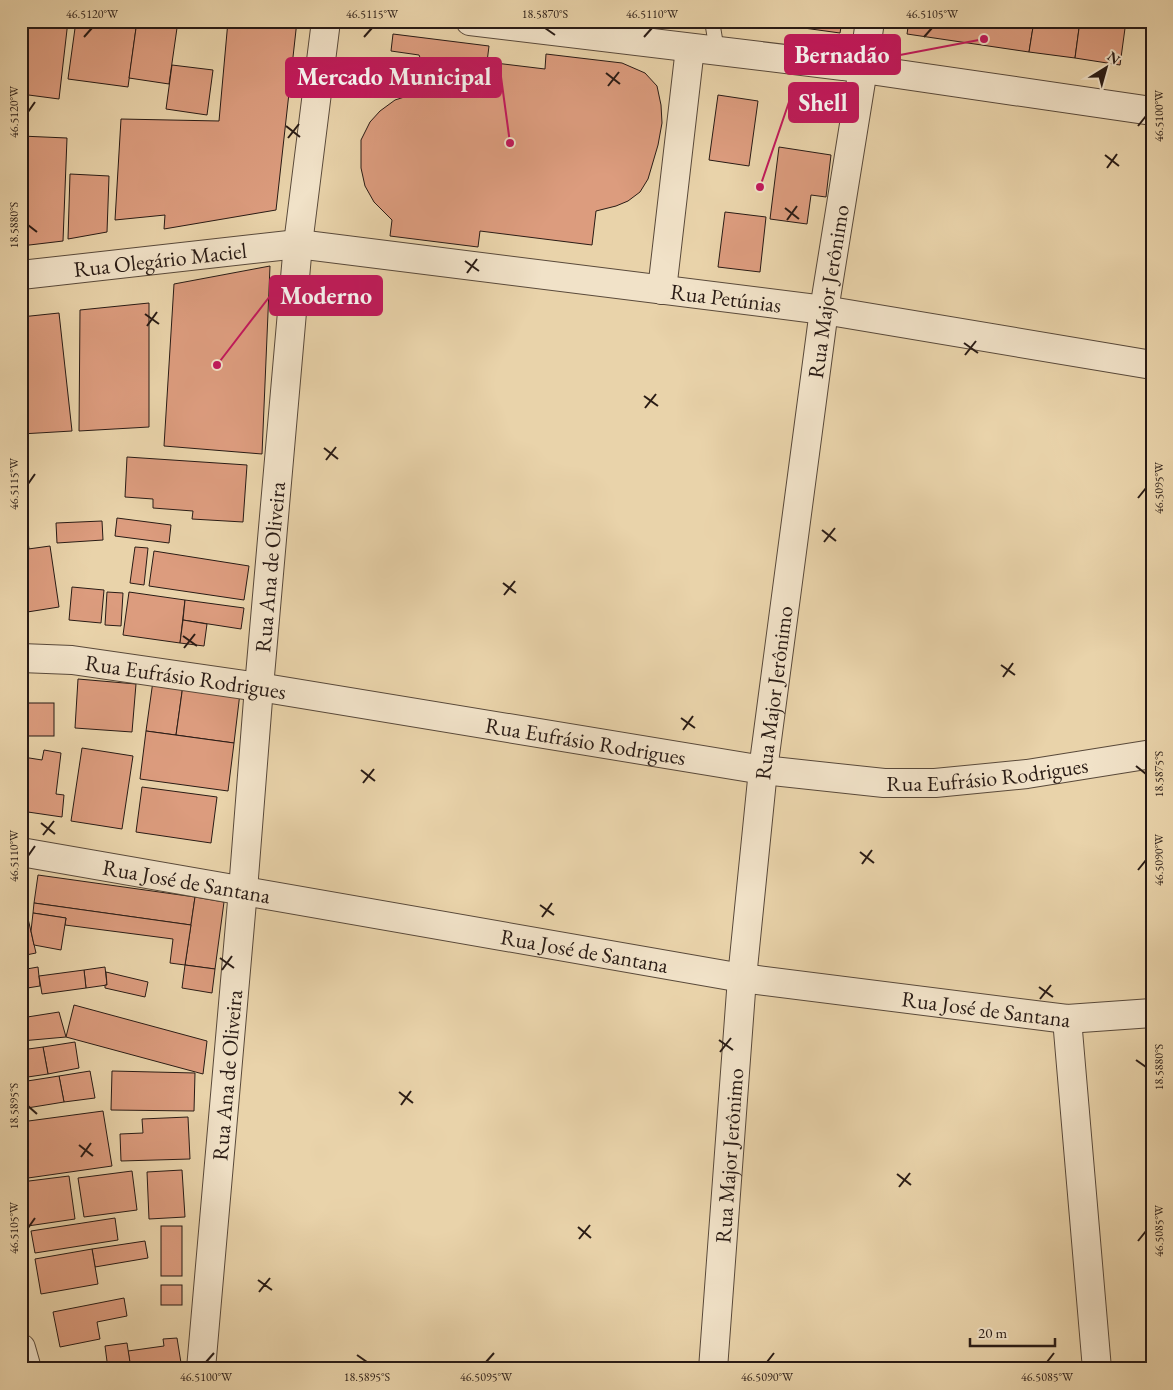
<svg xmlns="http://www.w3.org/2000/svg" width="1173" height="1390" viewBox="0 0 1173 1390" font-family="'EB Garamond',serif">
<rect width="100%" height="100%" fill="#e9d3aa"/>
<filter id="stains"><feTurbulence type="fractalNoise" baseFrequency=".004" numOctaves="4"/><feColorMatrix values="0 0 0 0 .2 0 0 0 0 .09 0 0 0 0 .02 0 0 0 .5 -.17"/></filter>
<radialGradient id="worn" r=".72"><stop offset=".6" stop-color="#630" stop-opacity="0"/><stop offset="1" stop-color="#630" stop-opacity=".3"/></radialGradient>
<g fill="#dc9c7e" stroke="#291b15">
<polygon points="21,21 68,21 59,99 21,94"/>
<polygon points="76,21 137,21 128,87 68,79"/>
<polygon points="137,21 178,21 169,84 129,78"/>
<polygon points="228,21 297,21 276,210 164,229 165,215 115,220 121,119 219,121"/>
<polygon points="782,21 842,21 840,33 782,25"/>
<polygon points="909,21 1034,21 1029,52 907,34"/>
<polygon points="1034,21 1080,21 1075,58 1029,52"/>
<polygon points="1080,21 1126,21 1120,65 1075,58"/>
<polygon points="393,34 489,46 487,62 545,69 546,54 622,63 645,73 657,86 661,105 662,123 658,145 648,179 640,192 628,201 616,206 596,211 592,245 480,231 478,247 390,236 392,220 374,202 365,186 361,168 361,140 370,122 380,111 395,100 423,91 424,67 419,55 391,51"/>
<polygon points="172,65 213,70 207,115 166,109"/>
<polygon points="718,95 758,101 749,166 709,160"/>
<polygon points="21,136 67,138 63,241 21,246"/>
<polygon points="779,147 831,155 826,197 811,195 807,224 770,219"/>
<polygon points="70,174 109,176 107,232 68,239"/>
<polygon points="725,212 766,217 760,272 718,267"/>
<polygon points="270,266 262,454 164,446 174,284"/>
<polygon points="149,303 149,427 79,431 80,310"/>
<polygon points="59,313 72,431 21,434 21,317"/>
<polygon points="127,457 247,465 243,522 192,519 193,511 153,508 153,499 125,497"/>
<polygon points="117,518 171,525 169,543 115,536"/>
<polygon points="102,521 103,540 57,543 56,523"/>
<polygon points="26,527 29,549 21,550 21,528"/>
<polygon points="50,546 59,607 21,613 21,550"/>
<polygon points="135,547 148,548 144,585 130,583"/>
<polygon points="154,551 249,566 244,600 149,586"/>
<polygon points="72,587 104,590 101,623 69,620"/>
<polygon points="107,592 123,593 121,626 105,625"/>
<polygon points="129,592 185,600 180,643 123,635"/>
<polygon points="185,600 244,608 241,629 183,620"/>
<polygon points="183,620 207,624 204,646 180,643"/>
<polygon points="78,679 136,684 132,732 75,728"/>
<polygon points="153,681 183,685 176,735 146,731"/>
<polygon points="183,685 240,693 234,743 176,735"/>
<rect x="21" y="703" width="33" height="33"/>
<polygon points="146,731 234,743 228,791 140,779"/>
<polygon points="82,748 133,756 122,829 71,821"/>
<polygon points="44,750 61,753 56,794 64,795 62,817 21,811 21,772 23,757 42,760"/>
<polygon points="142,787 217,797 211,843 136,832"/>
<polygon points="38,875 195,897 191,925 34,903"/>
<polygon points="195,897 224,902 215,969 185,965"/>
<polygon points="34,903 191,925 185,965 170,963 173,939 65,925 66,918 33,913"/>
<polygon points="26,910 36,953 21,956 21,911"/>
<polygon points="33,913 66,918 61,950 34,945 31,931"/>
<polygon points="185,965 215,969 212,993 182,988"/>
<polygon points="38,967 40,986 21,989 21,970"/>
<polygon points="105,967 107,985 86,988 84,970"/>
<polygon points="84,970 86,988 42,994 39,976"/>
<polygon points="106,972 148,982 145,997 105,988 105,985 107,985"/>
<polygon points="74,1005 207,1041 203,1074 66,1037"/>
<polygon points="59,1012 66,1037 21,1041 21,1018"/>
<polygon points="75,1042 79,1068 48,1074 43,1047"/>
<polygon points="43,1047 48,1074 21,1078 21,1050"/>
<polygon points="90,1071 95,1098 64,1102 59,1076"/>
<polygon points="112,1071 195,1073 194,1111 111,1110"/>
<polygon points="59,1076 64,1102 21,1109 21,1082"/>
<polygon points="103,1111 112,1166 21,1179 21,1122"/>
<polygon points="188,1117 190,1159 121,1161 120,1134 143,1133 142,1119"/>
<polygon points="182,1170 185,1217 149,1219 147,1172"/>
<polygon points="132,1171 137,1210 84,1217 78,1178"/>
<polygon points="69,1176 75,1219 21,1227 21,1182"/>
<polygon points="115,1218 118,1240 35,1253 31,1231"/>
<rect x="161" y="1226" width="21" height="50"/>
<polygon points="145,1241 148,1258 95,1267 92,1249"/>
<polygon points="92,1249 98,1284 41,1294 35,1259"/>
<rect x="161" y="1285" width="21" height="20"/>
<polygon points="124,1298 127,1316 97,1322 100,1339 60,1347 53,1312"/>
<polygon points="177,1338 182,1369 131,1369 128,1351 164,1346 163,1339"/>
<polygon points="127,1343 131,1369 108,1369 105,1346"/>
</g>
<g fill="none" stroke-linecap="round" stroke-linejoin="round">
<defs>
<polyline id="lane" points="712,21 717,51"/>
<g id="street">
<polyline points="470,21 843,66 1152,111"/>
<path id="s1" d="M21,275L298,244L824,310L1152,365"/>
<polyline points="662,290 690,48"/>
<path id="s2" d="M21,658L72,660L259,687L763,770L884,783H935L1027,774L1152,754"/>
<path id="s3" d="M21,852L742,978L1067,1019L1152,1013"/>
<polyline points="1067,1019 1097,1369"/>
<polyline points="21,1348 27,1369"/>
<path id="s4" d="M201,1369L243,890L259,687L298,244L326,21"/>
<path id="s5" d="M713,1369L742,978L763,770L824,310L863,69L870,21"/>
</g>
</defs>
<use href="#lane" stroke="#59493a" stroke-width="16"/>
<use href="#street" stroke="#59493a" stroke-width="30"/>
<use href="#lane" stroke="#f1e2c8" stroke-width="14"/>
<use href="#street" stroke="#f1e2c8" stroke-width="28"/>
</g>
<path fill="none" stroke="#291b15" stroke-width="2" d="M545,28L555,35M84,37L92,28M364,37L372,28M644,37L652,28M924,37L932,28M606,73L620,84M608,86L619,72M28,112L35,102M286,126L300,137M1138,126L1146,116M288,138L299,124M1105,155L1119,166M1107,168L1117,154M785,208L799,219M787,220L797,206M28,225L37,232M465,261L479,271M467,273L477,259M145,314L159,324M147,326L157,312M964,343L978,353M965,355L976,341M644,396L658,406M645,408L656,394M324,448L338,459M326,460L336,447M28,484L35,474M1138,498L1146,488M822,530L836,541M824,542L835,528M503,583L516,593M504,595L515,581M183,636L197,646M184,648L195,634M1001,665L1015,675M1003,677L1013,663M681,718L695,728M683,730L693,716M1136,766L1146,774M361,770L375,781M363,783L374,769M41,823L55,834M43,835L54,821M860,852L874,863M28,856L35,846M862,864L872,850M1138,870L1146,860M540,905L554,915M542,917L552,903M220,958L234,968M222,970L232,956M1039,987L1053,997M1040,999L1051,985M719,1040L733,1050M720,1052L731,1038M1136,1060L1146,1067M399,1092L413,1103M401,1105L411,1091M28,1106L37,1114M79,1145L93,1156M81,1157L91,1143M897,1174L911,1185M899,1187L910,1173M578,1227L591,1238M28,1228L35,1218M579,1239L590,1225M1138,1241L1146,1231M258,1280L272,1290M259,1292L270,1278M357,1355L367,1362M206,1362L214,1353M486,1362L494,1353M767,1362L774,1353M1047,1362L1054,1353"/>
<g text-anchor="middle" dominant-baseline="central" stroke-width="4" stroke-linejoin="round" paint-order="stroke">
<g font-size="22" fill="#291b15" stroke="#f1e2c8">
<text stroke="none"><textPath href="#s1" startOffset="140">Rua Olegário Maciel</textPath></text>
<text stroke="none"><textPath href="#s5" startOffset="1084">Rua Major Jerônimo</textPath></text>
<text stroke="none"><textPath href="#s1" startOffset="710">Rua Petúnias</textPath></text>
<text stroke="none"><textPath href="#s4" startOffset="805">Rua Ana de Oliveira</textPath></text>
<text stroke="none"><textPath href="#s2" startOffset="166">Rua Eufrásio Rodrigues</textPath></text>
<text stroke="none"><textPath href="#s5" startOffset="679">Rua Major Jerônimo</textPath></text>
<text stroke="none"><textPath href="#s2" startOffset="571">Rua Eufrásio Rodrigues</textPath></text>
<text stroke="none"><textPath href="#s2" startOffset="976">Rua Eufrásio Rodrigues</textPath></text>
<text stroke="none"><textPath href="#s3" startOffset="168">Rua José de Santana</textPath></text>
<text stroke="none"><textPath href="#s3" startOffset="572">Rua José de Santana</textPath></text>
<text stroke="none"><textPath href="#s3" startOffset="978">Rua José de Santana</textPath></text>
<text stroke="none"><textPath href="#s4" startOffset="295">Rua Ana de Oliveira</textPath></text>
<text stroke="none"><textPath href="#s5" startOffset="214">Rua Major Jerônimo</textPath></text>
</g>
</g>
<path fill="none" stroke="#c2185b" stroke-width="2" d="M984 39L900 55M510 143L501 77M760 187L789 102M217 365L270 296"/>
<g fill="#c2185b" stroke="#f1e2c8" stroke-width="2">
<circle cx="984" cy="39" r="5"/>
<circle cx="510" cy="143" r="5"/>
<circle cx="760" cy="187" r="5"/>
<circle cx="217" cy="365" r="5"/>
</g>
<g fill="#c2185b" stroke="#c2185b" stroke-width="2">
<rect x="785" y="35" width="115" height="39" rx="5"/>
<rect x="286" y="58" width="215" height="39" rx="5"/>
<rect x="789" y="83" width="69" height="39" rx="5"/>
<rect x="270" y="276" width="112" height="39" rx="5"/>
</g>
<g font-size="24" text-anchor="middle" font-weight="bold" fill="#fff">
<text x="842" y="63">Bernadão</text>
<text x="394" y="85">Mercado Municipal</text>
<text x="823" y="111">Shell</text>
<text x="326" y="304">Moderno</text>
</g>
<rect width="1173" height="1390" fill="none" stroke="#e9d3aa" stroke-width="55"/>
<g transform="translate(1106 68) rotate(37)" stroke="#f1e2c8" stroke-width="4" paint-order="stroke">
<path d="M0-4L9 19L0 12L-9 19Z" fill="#291b15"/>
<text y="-8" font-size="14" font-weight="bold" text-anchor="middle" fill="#291b15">N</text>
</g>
<path d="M970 1338v8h85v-8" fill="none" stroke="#291b15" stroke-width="2.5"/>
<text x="978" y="1338" font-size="15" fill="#291b15" stroke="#f1e2c8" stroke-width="4" paint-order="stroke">20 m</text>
<rect x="28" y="28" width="1118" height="1334" fill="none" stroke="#291b15" stroke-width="2"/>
<g font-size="12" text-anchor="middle" fill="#291b15">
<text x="92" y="18">46.5120°W</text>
<text x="372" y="18">46.5115°W</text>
<text x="545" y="18">18.5870°S</text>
<text x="652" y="18">46.5110°W</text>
<text x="932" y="18">46.5105°W</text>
<text transform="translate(14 112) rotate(-90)" y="4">46.5120°W</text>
<text transform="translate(1159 116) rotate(-90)" y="4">46.5100°W</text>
<text transform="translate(14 225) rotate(-90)" y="4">18.5880°S</text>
<text transform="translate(14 484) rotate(-90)" y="4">46.5115°W</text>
<text transform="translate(1159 488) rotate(-90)" y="4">46.5095°W</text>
<text transform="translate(1159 774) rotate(-90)" y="4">18.5875°S</text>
<text transform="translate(14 856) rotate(-90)" y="4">46.5110°W</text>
<text transform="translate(1159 860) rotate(-90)" y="4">46.5090°W</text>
<text transform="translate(1159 1067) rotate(-90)" y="4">18.5880°S</text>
<text transform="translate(14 1106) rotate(-90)" y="4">18.5895°S</text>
<text transform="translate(14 1228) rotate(-90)" y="4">46.5105°W</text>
<text transform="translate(1159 1231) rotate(-90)" y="4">46.5085°W</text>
<text x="206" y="1381">46.5100°W</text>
<text x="367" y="1381">18.5895°S</text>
<text x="486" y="1381">46.5095°W</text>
<text x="767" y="1381">46.5090°W</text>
<text x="1047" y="1381">46.5085°W</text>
</g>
<rect width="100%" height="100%" filter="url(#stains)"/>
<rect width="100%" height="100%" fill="url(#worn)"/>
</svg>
